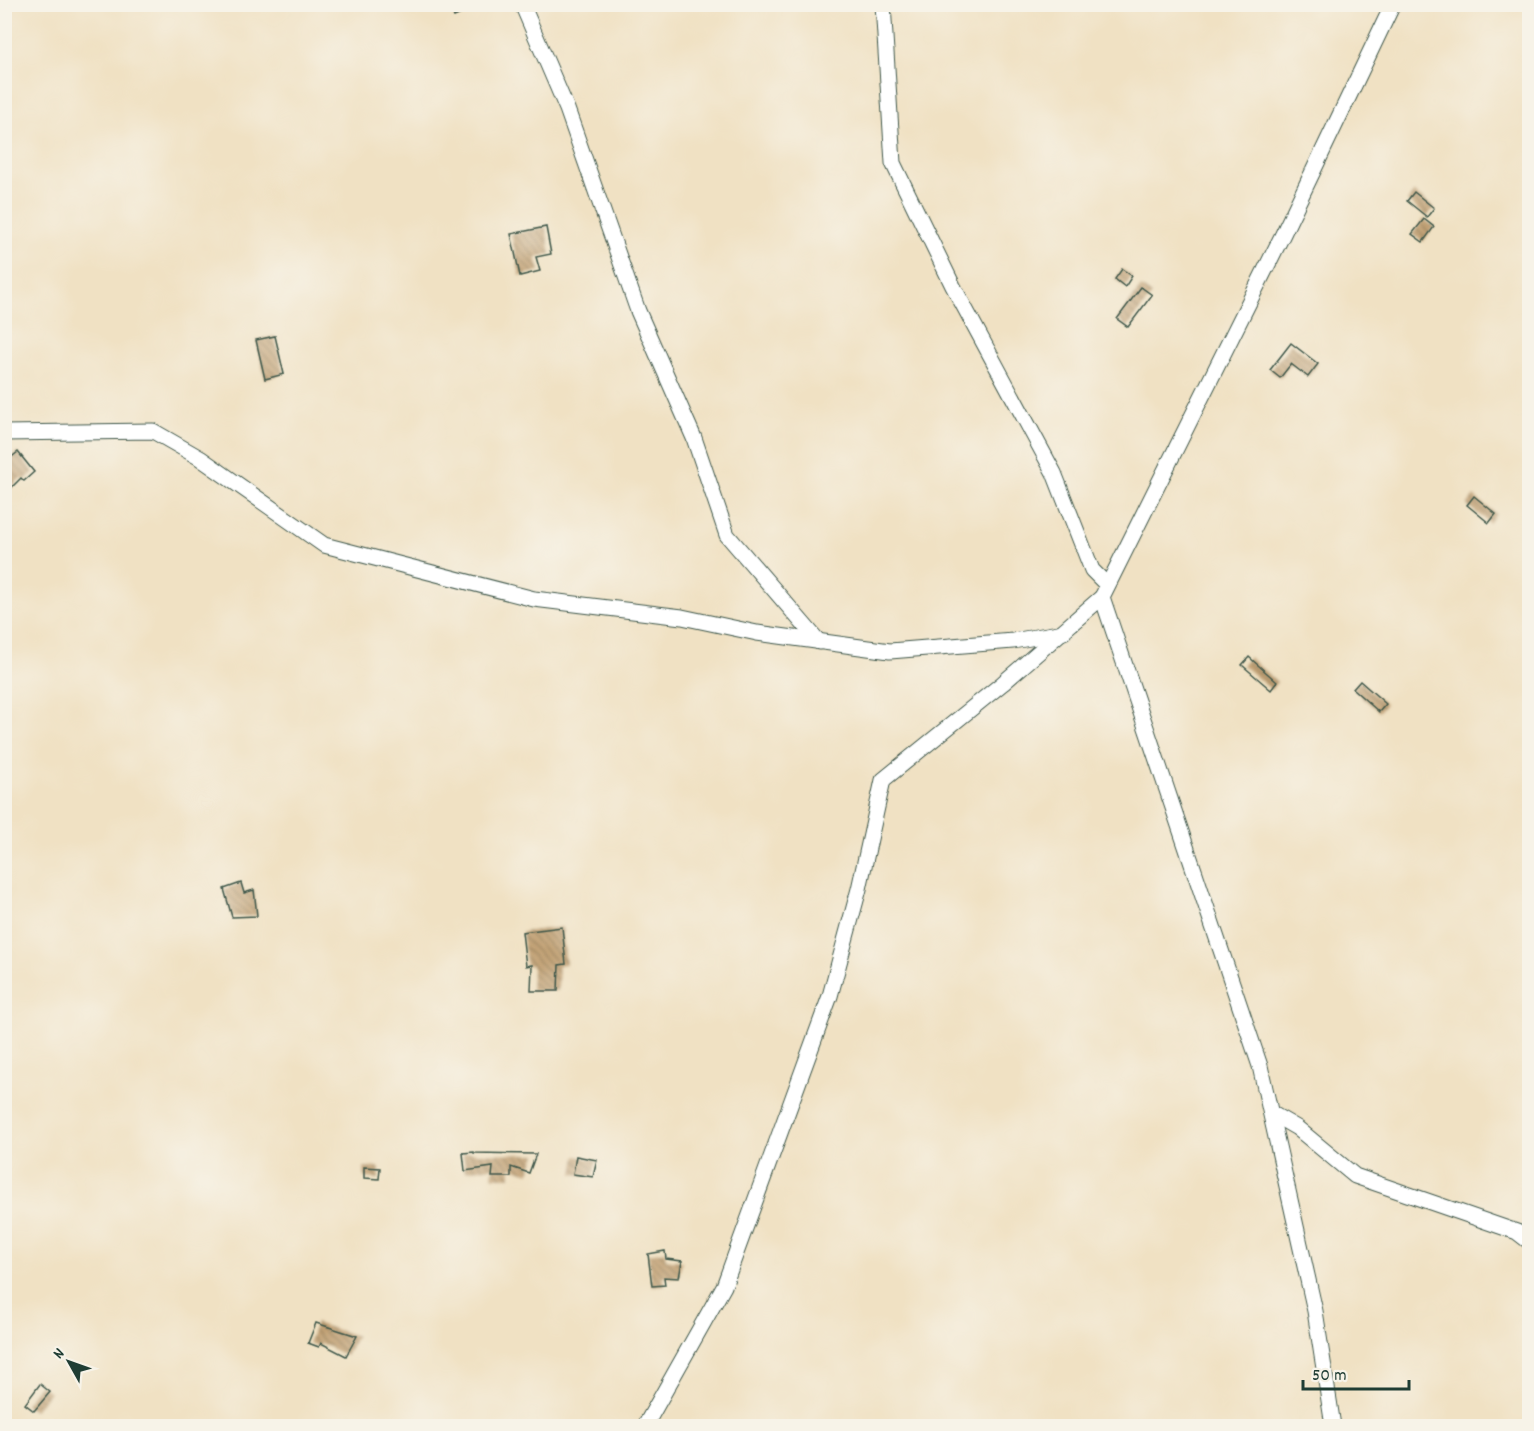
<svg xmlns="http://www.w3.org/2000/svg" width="1534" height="1431" viewBox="0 0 1534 1431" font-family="Dekko,sans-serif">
<defs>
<pattern id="building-back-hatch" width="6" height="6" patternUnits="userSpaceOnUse" patternTransform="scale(1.5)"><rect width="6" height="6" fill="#c2a276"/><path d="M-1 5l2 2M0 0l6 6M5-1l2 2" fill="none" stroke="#9d8562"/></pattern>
</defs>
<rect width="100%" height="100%" fill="#f7f3e8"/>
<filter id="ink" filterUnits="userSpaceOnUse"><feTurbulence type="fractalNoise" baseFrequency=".0167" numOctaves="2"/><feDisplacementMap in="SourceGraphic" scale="12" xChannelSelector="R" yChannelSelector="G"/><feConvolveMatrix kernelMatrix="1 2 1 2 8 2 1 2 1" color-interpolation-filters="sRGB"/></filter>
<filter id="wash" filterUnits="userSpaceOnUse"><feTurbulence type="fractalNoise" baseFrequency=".008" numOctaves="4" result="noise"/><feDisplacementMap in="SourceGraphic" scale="24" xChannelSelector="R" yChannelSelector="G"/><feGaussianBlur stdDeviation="1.35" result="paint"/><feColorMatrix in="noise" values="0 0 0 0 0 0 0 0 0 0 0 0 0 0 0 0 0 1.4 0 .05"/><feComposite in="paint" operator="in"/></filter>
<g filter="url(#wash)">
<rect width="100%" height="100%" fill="#f0e1c3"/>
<g id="blocks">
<g fill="url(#building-back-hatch)">
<polygon points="449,4 483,4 483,5 454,17"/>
<polygon points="1414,192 1434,208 1427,217 1407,201"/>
<polygon points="1424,219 1434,227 1423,242 1412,234"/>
<polygon points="546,227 551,254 536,257 540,271 520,276 511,234"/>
<polygon points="1122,269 1132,276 1125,287 1115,279"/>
<polygon points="1141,287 1152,295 1128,327 1117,319"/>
<polygon points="275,336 284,374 265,379 256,340"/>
<polygon points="1291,343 1318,364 1308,377 1291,364 1280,378 1270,370"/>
<polygon points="18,452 34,472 24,481 21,478 4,495 4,463"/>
<polygon points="1474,496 1496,514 1489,523 1467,505"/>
<polygon points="1249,657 1277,682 1271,690 1242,665"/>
<polygon points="1360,681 1386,704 1379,712 1353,689"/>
<polygon points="241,883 244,893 254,890 257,916 232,917 224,889"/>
<polygon points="562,927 566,964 559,965 558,991 531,991 532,965 526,966 522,932"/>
<polygon points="474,1152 474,1153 536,1154 529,1173 511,1167 511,1177 492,1177 493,1167 465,1171 463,1153"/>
<polygon points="576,1156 597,1160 593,1177 573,1174"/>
<polygon points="364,1167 380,1168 379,1179 364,1178"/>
<polygon points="665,1251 666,1259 682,1261 679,1278 664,1277 665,1285 652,1286 648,1254"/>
<polygon points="316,1323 357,1336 346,1356 321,1343 319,1347 308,1343"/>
<polygon points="40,1384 50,1392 34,1411 25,1404"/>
</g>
</g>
</g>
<g filter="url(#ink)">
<use href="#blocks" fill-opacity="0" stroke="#3e5649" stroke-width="1.5"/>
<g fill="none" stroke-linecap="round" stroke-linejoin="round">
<defs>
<g id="street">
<polyline points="522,4 567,109 638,311 694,438 727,535 819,642"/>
<polyline points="883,4 893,163 953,286 1054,473 1092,570 1106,584"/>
<polyline points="4,433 153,431 200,458 324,545 534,599 682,617 757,633 890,651 1013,641 1064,632"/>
<polyline points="1271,1113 1297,1128 1355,1176 1517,1232 1530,1242"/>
<polyline points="645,1426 724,1286 830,996 859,889 883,780 1003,683 1102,597"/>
<polyline points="1333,1426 1315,1311 1260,1066 1102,597 1283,234 1393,4"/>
</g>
</defs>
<use href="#street" stroke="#3e5649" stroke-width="17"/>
<use href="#street" stroke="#fff" stroke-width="15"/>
</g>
</g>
<rect width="1534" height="1431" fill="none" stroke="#f7f3e8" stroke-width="24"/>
<g transform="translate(69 1362) rotate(310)" stroke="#f7f3e8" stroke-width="4.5" paint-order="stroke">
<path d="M0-4.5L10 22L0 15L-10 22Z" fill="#1f3d34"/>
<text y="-9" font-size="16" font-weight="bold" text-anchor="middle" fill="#1f3d34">N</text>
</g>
<path d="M1303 1380v9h106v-9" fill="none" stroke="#1f3d34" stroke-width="3"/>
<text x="1312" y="1380" font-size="18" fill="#1f3d34" stroke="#f7f3e8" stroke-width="4.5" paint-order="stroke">50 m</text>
</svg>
